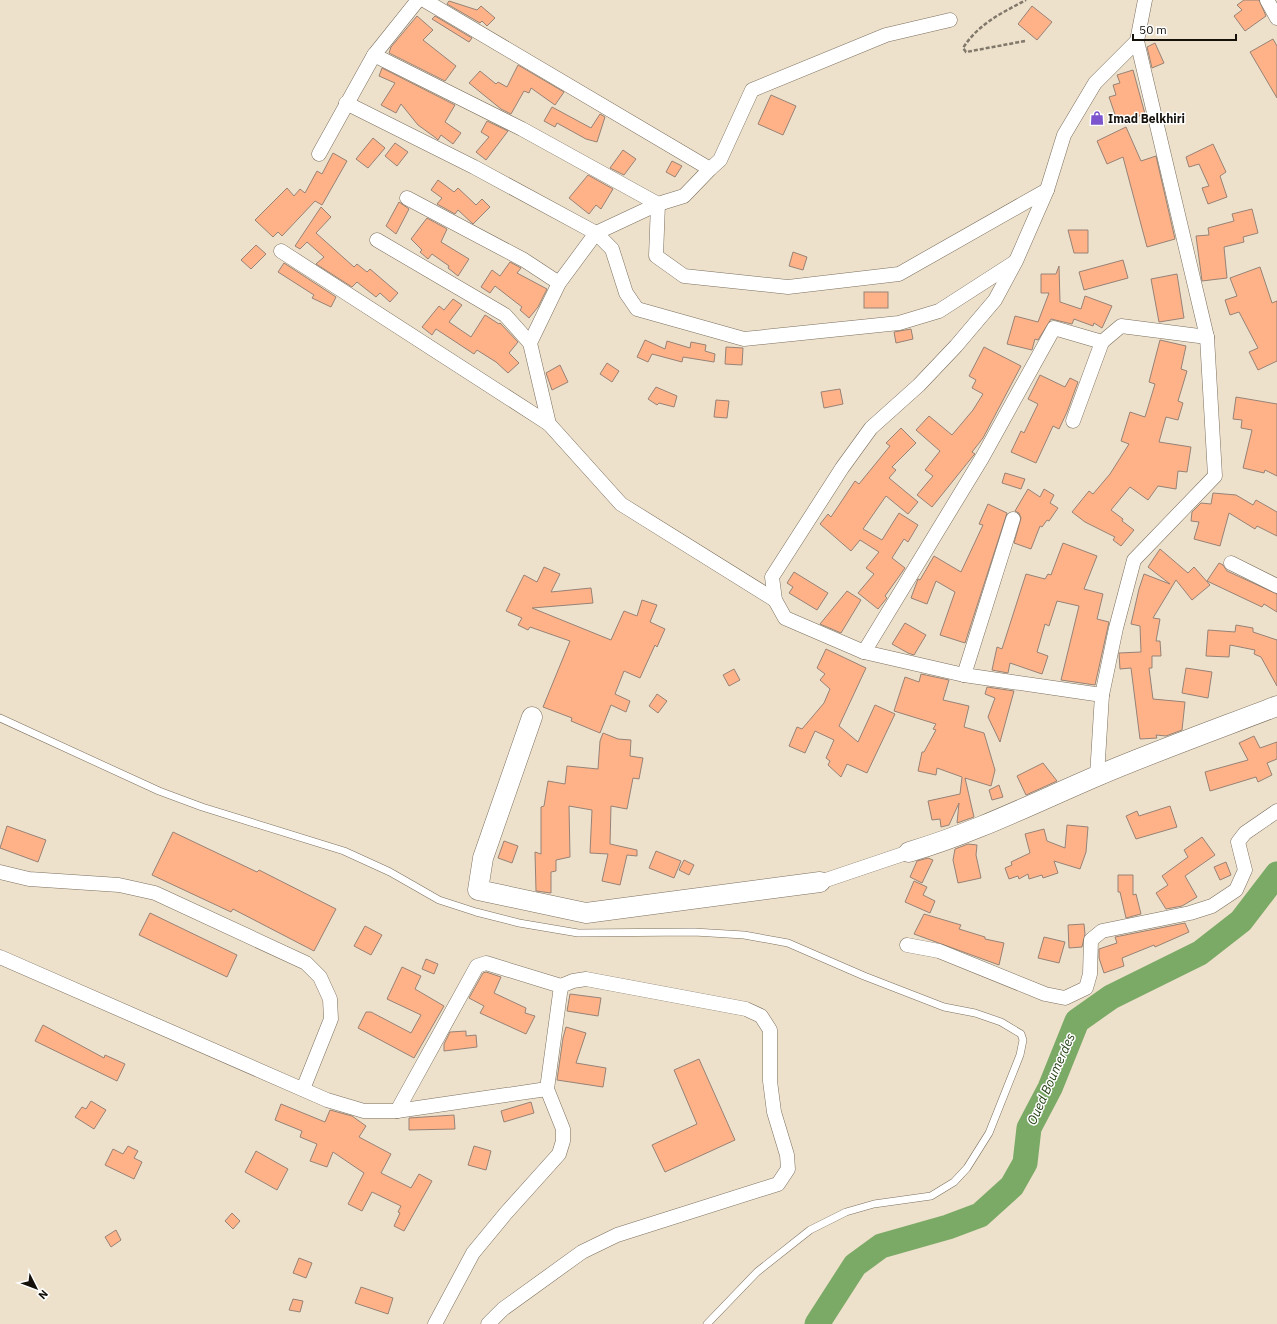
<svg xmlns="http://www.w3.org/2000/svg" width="1277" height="1324" viewBox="0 0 1277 1324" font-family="'IBM Plex Sans',sans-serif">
<rect width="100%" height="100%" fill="#eee1cc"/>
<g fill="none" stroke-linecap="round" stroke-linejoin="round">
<polyline stroke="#7ba966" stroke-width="25" points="817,1324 855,1265 881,1246 948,1227 980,1215 1012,1186 1025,1163 1029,1128 1050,1088 1077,1021 1111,997 1200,953 1241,921 1277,874"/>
</g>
<g fill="#ffb287" stroke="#978276">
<polygon points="1244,0 1259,0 1266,16 1245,31 1234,16 1242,10 1237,5"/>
<polygon points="449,1 477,10 481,6 495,18 487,26 482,21 480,23 447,4"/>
<polygon points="1032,6 1052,22 1037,40 1018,24"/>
<polygon points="417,16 433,30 423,40 456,66 445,81 389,53 391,47"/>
<polygon points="435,16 472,38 469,42 432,19"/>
<polygon points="1273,39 1277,46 1277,98 1250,52"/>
<polygon points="1155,43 1164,63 1152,68 1147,47"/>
<polygon points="518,65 564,92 555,105 531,88 529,93 524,91 511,114 501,109 469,83 480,71 496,84 498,82 507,87"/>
<polygon points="382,68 455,105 445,122 461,133 453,144 441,135 438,140 436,138 418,125 401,104 396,113 381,105 395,83 379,76"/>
<polygon points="1133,70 1145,114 1118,123 1109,97 1116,95 1113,85 1120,83 1117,75"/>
<polygon points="771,95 796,106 783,135 758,124"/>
<polygon points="552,107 591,128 600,114 605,117 597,142 586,139 557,123 555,127 544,121"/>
<polygon points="487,121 508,131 486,160 476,152 489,137 481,132"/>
<polygon points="1126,127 1141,161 1156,156 1175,239 1147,247 1123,157 1107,164 1097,141"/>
<polygon points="373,138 385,148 368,168 356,159"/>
<polygon points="395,143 408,152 397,166 385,156"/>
<polygon points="1213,144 1226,172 1220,176 1227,197 1208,204 1202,188 1209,186 1199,164 1189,167 1186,157"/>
<polygon points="623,150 636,159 624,175 610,168"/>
<polygon points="333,153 347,161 322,205 315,201 282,236 278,232 273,237 255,220 287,188 294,196 300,189 305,193 317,171 322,174"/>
<polygon points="672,161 682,166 675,177 666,172"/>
<polygon points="588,175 613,189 601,209 596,205 589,214 569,198"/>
<polygon points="438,180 454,192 458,188 476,205 482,199 490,207 473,224 458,210 455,214 437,204 442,198 431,190"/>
<polygon points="399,202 409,209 396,234 386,226"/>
<polygon points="321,207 331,217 316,233 354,267 357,264 367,272 370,269 398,293 390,302 380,293 376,297 357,282 352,287 316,264 324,257 307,242 300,249 295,246"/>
<polygon points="1252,209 1258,233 1243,237 1244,242 1224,247 1227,278 1202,281 1196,236 1209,235 1208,228 1234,221 1232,214"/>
<polygon points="427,218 447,229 441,242 469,259 458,276 448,268 449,266 432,254 428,259 420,252 422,250 411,239"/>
<polygon points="1068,230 1088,230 1088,253 1074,253"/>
<polygon points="256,245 266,254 251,269 241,260"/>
<polygon points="793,252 807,257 803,270 789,266"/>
<polygon points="1123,260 1128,278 1084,290 1079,272"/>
<polygon points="510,262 521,268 517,273 547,289 538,307 529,318 520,310 522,307 495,286 490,293 481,287 492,270 500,276"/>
<polygon points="284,263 336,297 331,307 312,298 314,295 278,272"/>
<polygon points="1059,266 1060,302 1081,309 1085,296 1112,306 1102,328 1094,323 1093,326 1074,319 1072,324 1051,319 1038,340 1035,339 1032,350 1007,344 1015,316 1038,322 1049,293 1041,293 1041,274 1056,274"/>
<polygon points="1260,267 1272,303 1277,301 1277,361 1258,370 1249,352 1258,348 1239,312 1230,315 1225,300 1237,296 1230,278"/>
<polygon points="1177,274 1184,318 1159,322 1151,279"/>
<rect x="864" y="292" width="24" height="16"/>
<polygon points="453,299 462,305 449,322 471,337 485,315 499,324 500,323 518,342 509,353 519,363 508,373 496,362 477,350 474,354 436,329 432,335 422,327 439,306 444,310"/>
<polygon points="911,329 913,339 896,343 894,332"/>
<polygon points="645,340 665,349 667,341 690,348 691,342 706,345 705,351 715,354 714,362 683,357 682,362 652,354 648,362 637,357"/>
<polygon points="1160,340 1186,346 1181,369 1187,371 1178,401 1183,403 1178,420 1166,417 1159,442 1191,447 1187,472 1178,471 1176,489 1158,486 1148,500 1130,487 1111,510 1123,519 1122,521 1134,530 1121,546 1113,540 1115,537 1085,522 1072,512 1089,491 1093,494 1110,474 1129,444 1121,441 1130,412 1145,417 1155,384 1149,382"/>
<polygon points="726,347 743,348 742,365 725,364"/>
<polygon points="984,347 1021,366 983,438 972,452 975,454 973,456 932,507 917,495 933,476 925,470 940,451 916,430 929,416 952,435 973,410 983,394 972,388 976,380 969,376"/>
<polygon points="607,363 619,371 612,382 600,374"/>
<polygon points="560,365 568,382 552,390 546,373"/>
<polygon points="1040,375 1065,387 1070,378 1078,382 1067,412 1059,429 1053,426 1036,463 1011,452 1021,431 1024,433 1038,404 1028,399"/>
<polygon points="656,387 677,396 674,407 659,403 657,405 648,399"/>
<polygon points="840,389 843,404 824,408 821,392"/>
<polygon points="1236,397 1277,404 1277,476 1265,470 1264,473 1243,468 1252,430 1241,428 1242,420 1233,419"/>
<polygon points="716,400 729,401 727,418 714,417"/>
<polygon points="901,428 916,443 892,467 896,470 889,478 918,502 908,514 886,496 863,529 882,540 899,513 918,525 908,542 904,539 892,558 905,568 885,596 887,598 878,609 858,593 874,574 866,568 879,552 860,540 851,551 820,524 828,514 831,517 855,481 859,484 890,446 886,443"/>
<polygon points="1005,473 1025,479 1021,489 1002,483"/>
<polygon points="1028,489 1040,497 1044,489 1054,495 1050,503 1058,508 1049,521 1047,520 1042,527 1040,526 1031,549 1014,543 1021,518 1019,513 1015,511"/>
<polygon points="1213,493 1236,495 1253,505 1256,500 1277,512 1277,536 1257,526 1255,529 1229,513 1220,546 1194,539 1199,522 1191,521 1192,512 1201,503 1211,504"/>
<polygon points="988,504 1007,513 965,643 940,635 955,592 936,581 927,604 911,598 918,579 920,580 934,556 961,572 983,525 979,524"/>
<polygon points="1063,543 1097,556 1084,589 1103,594 1097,619 1109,622 1095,685 1061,680 1079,606 1057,601 1049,626 1045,624 1037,652 1048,656 1042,674 1010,663 1008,673 992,670 997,647 1002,649 1026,574 1045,579 1048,574 1051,575"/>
<polygon points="1160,549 1188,573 1194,567 1210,585 1192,600 1176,580 1153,618 1160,619 1156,641 1160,641 1161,656 1152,656 1152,668 1149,668 1153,699 1185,702 1182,730 1166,736 1156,735 1157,738 1140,739 1131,668 1120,669 1119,653 1141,652 1140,626 1131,624 1139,589 1144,574 1170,584 1148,567"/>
<polygon points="1219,563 1223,565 1227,571 1277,594 1277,612 1264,604 1262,607 1207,581"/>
<polygon points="544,567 560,574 551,592 591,588 593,603 532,608 611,640 624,611 637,616 642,600 657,605 650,622 665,629 657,647 655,645 640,678 624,671 615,694 630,701 626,712 611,705 600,733 571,721 572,718 543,707 570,641 530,627 528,630 518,625 522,618 506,611 524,575 537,582"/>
<polygon points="794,572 828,593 817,610 789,593 793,587 787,583"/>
<polygon points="847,591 861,600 841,633 820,624"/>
<polygon points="905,623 926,635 914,655 908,653 892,644"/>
<polygon points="1236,625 1253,628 1253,632 1277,640 1277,686 1261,657 1254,654 1255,650 1230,645 1229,657 1206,656 1208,630 1235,632"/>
<polygon points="826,649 866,668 839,726 858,742 875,705 895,714 867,773 847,764 841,777 828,765 830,761 826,758 834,740 815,731 805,753 789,746 797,727 802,729 824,703 830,689 820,680 825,674 817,668"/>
<polygon points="1186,668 1212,672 1208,698 1182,693"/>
<polygon points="734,669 740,680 729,686 723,675"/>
<polygon points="921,674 949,680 943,700 969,706 964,727 984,733 995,770 991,786 965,778 974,817 957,823 959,803 949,825 941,827 940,819 932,820 928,801 960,794 962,777 937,768 936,775 918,771 922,752 924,752 936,730 933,729 936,724 894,711 905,677 919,682"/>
<polygon points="987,687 1014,691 1000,742 988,717 995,698 985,694"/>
<polygon points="657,694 667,701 658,713 649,706"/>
<polygon points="603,733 618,739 631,740 630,756 643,758 639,779 633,778 627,809 611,806 610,844 637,850 637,856 627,855 620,885 602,881 608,854 590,853 592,810 569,806 570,857 556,860 556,871 551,872 551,893 536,891 535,852 541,854 541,807 544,806 548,781 565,784 567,766 598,769 600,741"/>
<polygon points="1254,736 1260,748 1277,742 1277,759 1267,763 1272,775 1258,782 1256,777 1210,791 1205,772 1248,760 1239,743"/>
<polygon points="1043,763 1057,781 1026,795 1017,776"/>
<polygon points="999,785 1003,797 992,800 989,790"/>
<polygon points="1170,806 1177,827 1136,839 1126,816 1137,811 1139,816"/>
<polygon points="1067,825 1088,827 1086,852 1080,869 1054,861 1058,873 1043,878 1042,875 1029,879 1028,874 1019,879 1018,876 1009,879 1005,868 1012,865 1011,862 1030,853 1025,834 1044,829 1047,841 1065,848"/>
<polygon points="7,826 46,840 38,862 0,848"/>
<polygon points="173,832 257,872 259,870 336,909 314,951 233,909 231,912 152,875"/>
<polygon points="1202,837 1215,855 1185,876 1197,897 1182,906 1166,909 1156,893 1168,885 1162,876 1188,857 1184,850"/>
<polygon points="504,841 518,846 512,863 498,858"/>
<polygon points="968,844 977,845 976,855 981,878 958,883 953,860 955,849"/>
<polygon points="656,851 681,861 674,878 649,868"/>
<polygon points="928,858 933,860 922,883 910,877 917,861"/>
<polygon points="684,860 694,865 689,875 679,870"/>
<polygon points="1226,862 1231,875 1220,880 1214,867"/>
<polygon points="1118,875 1133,875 1133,895 1136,894 1141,914 1126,918 1120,892 1118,892"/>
<polygon points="914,881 927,887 923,895 935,901 930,913 905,902"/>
<polygon points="150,913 237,955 227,977 139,935"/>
<polygon points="924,914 961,925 959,929 985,937 985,939 1004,943 999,965 914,934"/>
<polygon points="1185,923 1189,932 1155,947 1154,945 1122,958 1124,966 1104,973 1099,958 1099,949 1117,943 1115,937"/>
<polygon points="1084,924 1085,934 1082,947 1069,948 1068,925"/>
<polygon points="365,926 382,935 371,955 354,946"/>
<polygon points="1044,937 1065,942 1059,963 1038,958"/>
<polygon points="426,959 438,964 434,974 422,969"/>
<polygon points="402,967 421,976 415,989 444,1006 414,1058 358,1028 366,1012 371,1012 411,1033 421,1015 387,999"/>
<polygon points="486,972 501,977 494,993 526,1008 525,1013 535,1016 526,1034 480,1013 484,1006 469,998 483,973"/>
<polygon points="570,994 601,998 598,1016 567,1011"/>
<polygon points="43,1025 104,1058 105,1055 125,1064 117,1081 35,1041"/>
<polygon points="566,1027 586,1033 576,1063 606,1068 603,1087 557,1080 563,1038"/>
<polygon points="466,1031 466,1036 476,1035 477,1047 444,1051 444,1044 450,1032"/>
<polygon points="699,1059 735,1140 665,1172 652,1145 697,1124 674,1070"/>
<polygon points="91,1101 106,1110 94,1129 75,1117 82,1107 86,1109"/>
<polygon points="531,1102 534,1113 504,1122 501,1111"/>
<polygon points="281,1104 325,1122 330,1110 352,1116 366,1126 359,1137 391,1154 381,1173 411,1188 419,1174 432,1181 404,1231 394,1226 400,1213 398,1212 401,1206 372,1192 362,1211 348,1204 364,1173 333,1152 327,1167 310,1161 317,1144 300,1137 302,1131 275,1120"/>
<polygon points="454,1115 455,1129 409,1130 409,1118"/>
<polygon points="128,1146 138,1151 134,1158 142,1162 134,1179 105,1165 113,1149 123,1154"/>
<polygon points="474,1146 491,1151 486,1170 468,1165"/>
<polygon points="256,1151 288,1169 277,1190 245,1172"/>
<polygon points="232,1213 240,1221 233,1229 225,1221"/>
<polygon points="116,1230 121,1240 111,1247 105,1237"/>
<polygon points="299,1258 312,1263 306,1278 293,1273"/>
<polygon points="361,1287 393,1298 388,1314 355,1303"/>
<polygon points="293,1299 303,1301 300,1312 289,1310"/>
</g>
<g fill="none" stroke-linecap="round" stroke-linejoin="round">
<defs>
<polyline id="lane" points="0,718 159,791 202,807 344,851 390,872 439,900 476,912 519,923 578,933 694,932 744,935 788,943 864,976 944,1007 975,1013 1001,1022 1021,1034 1023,1040 1020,1055 989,1133 967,1168 954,1182 931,1196 874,1204 846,1212 810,1230 757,1272 707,1324"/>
<g id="street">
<polyline points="424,0 710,169 684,196 658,204 596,233 559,283 530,343 549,424 621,504 775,600"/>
<polyline points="1267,0 1277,18"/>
<polyline points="374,55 522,129 658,204 656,256 684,276 788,287 899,274 1047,190"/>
<polyline points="346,103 474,167 596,233 612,249 626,293 637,309 744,339 899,323 939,311 1015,262"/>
<polyline points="319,154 374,55 418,0"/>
<polyline points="710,169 720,160 752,90 886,35 950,20"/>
<polyline points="407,198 524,260 559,283"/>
<polyline points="377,240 505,315 530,343"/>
<polyline points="281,251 549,424"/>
<polyline points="1073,421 1102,342"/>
<polyline points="1231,563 1277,586"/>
<polyline points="864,652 982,458 1054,328 1102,342 1121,326 1207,337"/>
<polyline points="964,675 1013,519"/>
<polyline points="1102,695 1116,628 1134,560 1215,476 1207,337 1137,41"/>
<polyline points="1097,776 1102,695 964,675 864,652 785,618 775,600 772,577 842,468 871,428 919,385 956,346 995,300 1016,261 1047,190 1064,135 1095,83 1137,41 1145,0"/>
<polyline points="0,872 29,879 119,885 155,893 306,963 320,977 330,999 331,1019 303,1089"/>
<polyline points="820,882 909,852"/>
<polyline points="907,945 939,951 1045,994 1065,998 1086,988 1090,974 1091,940 1102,931 1190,913 1212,906 1236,890 1245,870 1238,842 1245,833 1277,811"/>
<polyline points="0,957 327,1100 364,1111 397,1111 547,1089"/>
<polyline points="397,1111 477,966 486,963 561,986"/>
<polyline points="435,1324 473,1253 506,1213 559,1154 563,1141 563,1129 547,1089 561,986 573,981 586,979 746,1009 761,1016 770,1030 770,1081 774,1112 787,1155 788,1169 778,1184 617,1235 582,1252 503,1309 488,1324"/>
</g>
<g id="secondary">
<polyline points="532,717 483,858 478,890 586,913 820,882"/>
<path d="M909,852C974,833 1034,803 1097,776C1156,751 1217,729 1277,706"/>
</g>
</defs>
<use href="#lane" stroke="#7b6f5d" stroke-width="8"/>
<use href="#street" stroke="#7b6f5d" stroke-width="15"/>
<use href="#secondary" stroke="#7b6f5d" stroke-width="21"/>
<path stroke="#80786a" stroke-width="2.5" stroke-dasharray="4 2" stroke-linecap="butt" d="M1025,41L966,52L963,48C979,23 1002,13 1026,0"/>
<use href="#lane" stroke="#fff" stroke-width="7"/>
<use href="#street" stroke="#fff" stroke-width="14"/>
<use href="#secondary" stroke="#fff" stroke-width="20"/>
</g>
<defs>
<symbol id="shop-bare" viewBox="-9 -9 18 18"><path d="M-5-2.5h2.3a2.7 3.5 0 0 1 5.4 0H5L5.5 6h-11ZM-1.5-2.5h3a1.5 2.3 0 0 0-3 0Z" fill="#7c54cd" stroke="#fff" stroke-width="2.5" paint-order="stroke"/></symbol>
</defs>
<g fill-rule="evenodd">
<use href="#shop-bare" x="1087" y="108" width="20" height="20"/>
</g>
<g text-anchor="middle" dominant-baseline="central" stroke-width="3" stroke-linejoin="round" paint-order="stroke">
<g font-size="12" font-weight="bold" fill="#15110a" stroke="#fff" text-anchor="start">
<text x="1108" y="118">Imad Belkhiri</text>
</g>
<g font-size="13" font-style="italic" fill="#224112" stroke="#fff">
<text transform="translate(1051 1079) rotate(-66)">Oued Boumerdes</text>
</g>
</g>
<g transform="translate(36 1288) rotate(132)" stroke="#ffffff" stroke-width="3" paint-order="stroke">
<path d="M0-3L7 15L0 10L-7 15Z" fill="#15110a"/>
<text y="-6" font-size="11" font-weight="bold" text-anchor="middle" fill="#15110a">N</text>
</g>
<path d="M1133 34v6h103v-6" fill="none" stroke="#15110a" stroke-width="2"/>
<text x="1139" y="34" font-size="12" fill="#15110a" stroke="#ffffff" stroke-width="3" paint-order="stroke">50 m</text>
</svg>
